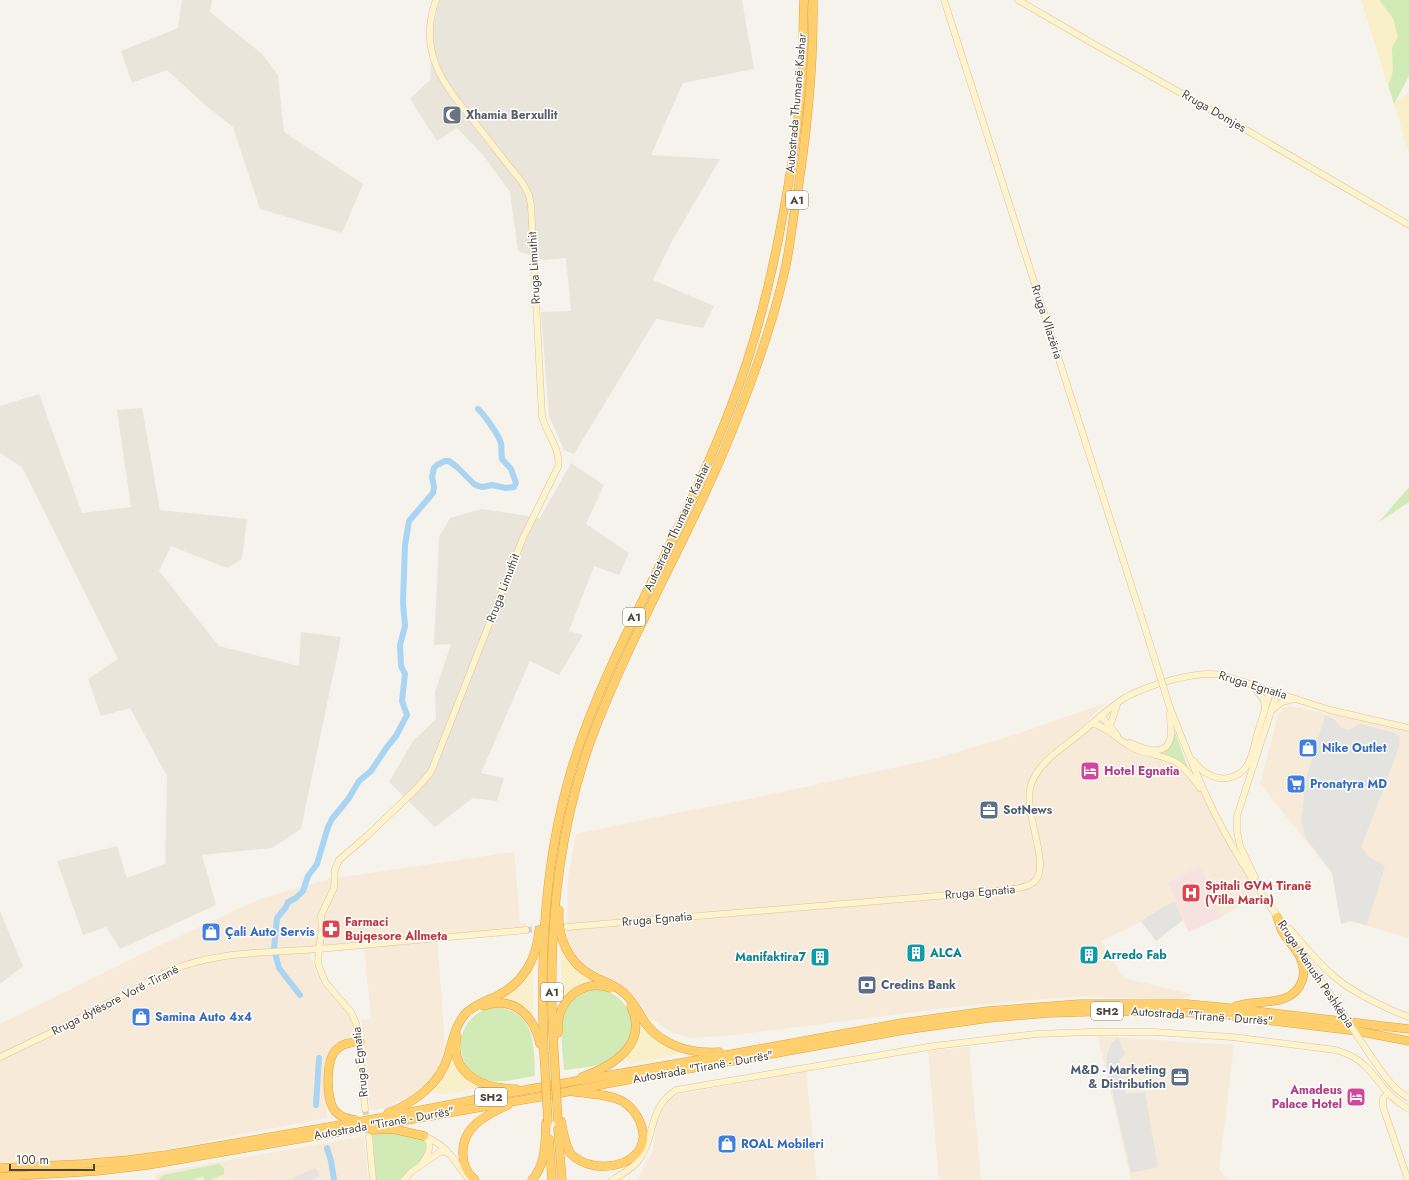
<svg xmlns="http://www.w3.org/2000/svg" width="1409" height="1180" viewBox="0 0 1409 1180" font-family="Jost,sans-serif">
<rect width="100%" height="100%" fill="#f6f3ec"/>
<g fill="#eae5da">
<polygon points="182,0 212,0 210,12 262,54 278,75 284,132 363,184 342,233 260,209 233,127 204,104 167,70 132,83 121,51 178,28"/>
<polygon points="439,0 742,0 754,69 683,83 651,155 720,159 671,243 653,280 714,306 703,328 656,319 574,454 564,450 549,416 541,312 571,311 566,258 544,260 518,251 510,192 483,155 457,128 437,141 410,99 430,80 433,30"/>
<polygon points="39,394 82,513 131,507 117,410 142,408 160,510 247,519 242,559 227,568 171,546 159,571 219,646 299,666 301,632 341,637 301,829 272,848 202,855 216,905 120,949 106,927 83,935 57,861 117,846 127,878 165,864 167,776 130,708 101,716 88,679 118,659 22,467 0,453 0,406"/>
<polygon points="571,463 604,485 586,524 629,553 619,575 594,566 569,631 583,635 559,675 530,661 481,773 504,778 497,801 473,798 435,827 389,782 413,741 436,719 435,692 451,644 434,645 439,537 450,518 482,509 540,518"/>
<polygon points="0,911 23,966 0,984"/>
</g>
<g fill="#f7ead8">
<polygon points="1106,703 1088,720 1115,737 1172,760 1197,784 1260,891 1227,914 1189,932 1182,920 1156,941 1141,922 1101,941 1124,978 1194,995 1176,1000 1083,996 987,1004 944,1008 839,1022 725,1036 691,1038 673,1033 645,1015 633,995 623,986 594,970 583,962 574,952 568,942 567,931 568,877 576,834 671,814 754,798 930,760 1008,737"/>
<polygon points="1289,706 1409,730 1409,938 1350,921 1341,924 1332,873 1260,784 1278,715 1283,709"/>
<polygon points="514,852 520,923 527,923 526,930 437,938 445,1044 440,1063 429,1080 419,1090 406,1100 393,1102 391,1107 370,1110 361,1020 371,1019 364,945 319,948 310,956 321,984 345,1009 353,1021 354,1031 351,1036 338,1045 326,1089 327,1118 146,1153 70,1162 0,1163 0,1024 165,943 260,899 329,879"/>
<polygon points="1098,1036 1234,1045 1219,1170 1228,1180 1131,1180"/>
<polygon points="969,1047 981,1180 939,1180 928,1051"/>
<polygon points="806,1071 817,1180 637,1180 653,1151 657,1120 665,1106 671,1099 679,1094 687,1093"/>
<polygon points="364,1136 368,1180 155,1179 157,1173"/>
</g>
<polygon fill="#f6e3e0" points="1200,865 1221,917 1189,932 1168,883"/>
<g fill="#d2eab5">
<polygon points="1362,0 1409,0 1409,76 1394,104"/>
<polygon points="1409,487 1409,502 1379,522"/>
<polygon points="1175,732 1188,768 1182,763 1163,754 1173,740"/>
<path d="M591,989C633,988 646,1038 612,1059C599,1067 580,1068 564,1070C562,1040 553,1001 591,989Z"/>
<path d="M497,1007C535,1012 534,1044 535,1076C520,1078 502,1084 486,1080C459,1073 453,1037 472,1018C479,1011 487,1008 497,1007Z"/>
<path d="M379,1133H396L425,1140C435,1156 407,1169 400,1180H376L372,1134Z"/>
<polygon points="219,1164 224,1168 224,1174 210,1180 204,1180 203,1176 193,1180 158,1180 163,1175"/>
</g>
<g fill="#f9efc9">
<polygon points="1362,0 1379,0 1393,18 1398,37 1392,48 1393,71 1388,87"/>
<polygon points="1409,91 1409,153 1394,104"/>
<polygon points="561,946 599,982 561,1002"/>
<path d="M532,967H533V1017C522,1006 515,1002 499,999Z"/>
<polygon points="638,1019 680,1054 630,1064 626,1057 636,1042"/>
<path d="M452,1051L481,1087C470,1089 440,1099 432,1091Z"/>
</g>
<g fill="#e5e3e0">
<polygon points="1325,715 1334,719 1341,728 1349,730 1360,724 1395,733 1400,738 1399,746 1384,788 1361,847 1368,856 1385,866 1367,925 1350,921 1341,924 1332,873 1306,838 1301,821 1306,779"/>
<polygon points="1175,902 1183,920 1156,941 1141,921 1163,907"/>
<polygon points="1118,1038 1125,1054 1120,1058 1119,1067 1126,1094 1145,1092 1158,1167 1131,1173 1106,1064 1107,1054 1111,1044"/>
<polygon points="316,1168 320,1176 311,1180 293,1180 292,1178"/>
</g>
<g fill="none" stroke-linecap="round" stroke-linejoin="round">
<g stroke="#a9d4f2" stroke-width="6">
<path d="M300,995L279,968L274,949L277,918L286,907L288,902L296,898L303,891L308,876L317,864L328,827L332,819L349,798L359,781L371,771L387,747L396,736L407,715L402,701L405,674L401,666L400,645L405,626L403,603L405,545L409,521L433,493L434,487L432,477L434,468L437,465L445,461H449L457,467L474,484L478,486L483,487L492,485L506,488L514,487L516,483L511,469L502,459C501,454 502,448 501,443C499,436 484,414 478,409"/>
<polyline points="316,1105 319,1058"/>
<polyline points="327,1148 331,1161 334,1180"/>
</g>
<g stroke="#d4d0c8" stroke-width="6" stroke-dasharray="6 3" stroke-linecap="butt">
<polyline points="526,930 558,927"/>
<polyline points="365,1109 369,1137"/>
</g>
<defs>
<g id="secondary">
<polyline points="944,0 1150,644"/>
<polyline points="1018,0 1092,43 1236,124 1409,225"/>
<polyline points="1253,686 1264,700 1265,708"/>
<path d="M1169,705C1183,741 1197,778 1215,814C1237,858 1265,899 1293,940"/>
<polyline points="1272,710 1282,702 1294,699"/>
<polyline points="1100,716 1104,719 1117,735"/>
<path d="M1092,724C1103,724 1120,741 1131,747C1145,755 1163,754 1177,763C1187,769 1193,779 1200,788"/>
<polyline points="1110,726 1117,705"/>
<path d="M1130,743C1144,749 1168,759 1171,735C1171,728 1170,720 1170,713"/>
<path d="M1194,761C1200,770 1208,776 1219,778C1229,780 1240,775 1246,767C1252,759 1254,748 1256,738C1261,722 1266,707 1270,691"/>
<polyline points="1255,877 1240,846 1237,831 1237,816 1277,693"/>
<path d="M567,927L1008,890C1017,888 1027,888 1034,882C1053,865 1020,809 1032,782C1040,761 1064,747 1081,733C1095,721 1110,707 1126,697C1149,685 1196,670 1222,675L1330,710L1409,728"/>
<path d="M1290,929C1304,946 1319,964 1336,978C1352,992 1389,1010 1409,1017"/>
<polyline points="1300,951 1328,991"/>
<path d="M0,1057L61,1028L167,972C215,951 266,953 317,949C387,943 457,936 526,930"/>
<path d="M1372,1058C1383,1073 1392,1089 1409,1098"/>
<polyline points="1387,1094 1383,1098 1383,1107 1408,1180"/>
<path d="M365,1109L359,1037L356,1023L351,1012L326,983L323,977L318,963L319,948L322,932L321,915L334,888L335,869L339,860L367,836L417,788L431,772L523,538L558,467C561,448 546,434 542,416L531,205L529,195L522,182C507,165 494,146 480,129C447,88 416,56 436,0"/>
<polyline points="425,1136 439,1144 447,1151"/>
<polyline points="369,1137 373,1180"/>
<path d="M423,1162C429,1154 433,1143 424,1136"/>
<polyline points="404,1180 411,1172 441,1151 450,1154 469,1180"/>
<path d="M612,1180C621,1175 632,1169 639,1160C656,1137 647,1109 676,1090L934,1046L1036,1034L1090,1032H1154L1232,1037L1336,1050C1346,1053 1356,1057 1364,1065C1381,1081 1386,1097 1409,1109"/>
</g>
<g id="highway">
<path d="M559,910C557,937 568,963 593,976C604,982 616,985 625,994C634,1002 639,1014 646,1024C663,1046 692,1054 719,1052"/>
<path d="M483,1006C514,995 534,1016 540,1044"/>
<path d="M1236,1006C1241,1005 1247,1003 1252,1003C1270,1001 1294,1003 1302,981C1305,973 1303,964 1300,957C1295,947 1286,939 1281,929C1280,925 1279,921 1277,917"/>
<path d="M558,1033C558,1027 558,1020 560,1014C566,993 589,980 610,988"/>
<path d="M457,1036C449,1075 484,1089 516,1089"/>
<path d="M554,1052C547,946 555,838 592,737C634,626 696,526 738,416C756,370 773,322 784,274C789,254 791,234 794,214C806,143 814,72 813,0"/>
<path d="M544,1053C540,954 544,859 573,764C594,697 626,634 657,571C687,510 716,449 739,385C757,336 769,286 779,236C790,178 800,120 803,61C803,41 803,20 804,0"/>
<path d="M582,1077C612,1066 649,1045 631,1007"/>
<path d="M388,1113C414,1103 440,1084 448,1056C452,1042 455,1026 465,1014C474,1005 486,1001 497,996C523,983 537,959 539,930"/>
<path d="M355,1120C348,1119 340,1117 335,1111C326,1100 325,1060 337,1049C343,1043 351,1042 360,1042"/>
<path d="M561,1121C563,1132 565,1143 570,1153C595,1180 658,1164 640,1122C636,1113 631,1106 622,1101C608,1094 590,1094 575,1092"/>
<polyline points="558,1129 562,1180"/>
<polyline points="372,1130 393,1129 424,1136"/>
<polyline points="549,1139 552,1180"/>
<polyline points="0,1168 82,1164 128,1160 166,1155 375,1119 530,1089 732,1054 902,1023 988,1011 1080,1004 1187,1004 1229,1008 1409,1029"/>
<polyline points="0,1177 97,1171 148,1165 551,1095 610,1083 904,1030 989,1018 1049,1013 1114,1011 1178,1012 1224,1015 1357,1031 1409,1041"/>
<path d="M475,1180C467,1173 463,1165 463,1155C461,1127 486,1115 508,1105"/>
<path d="M532,1180C546,1164 545,1143 546,1122"/>
</g>
</defs>
<use href="#secondary" stroke="#d6c79b" stroke-width="7"/>
<use href="#highway" stroke="#e0a43c" stroke-width="9"/>
<use href="#secondary" stroke="#fff3cd" stroke-width="6"/>
<use href="#highway" stroke="#ffcf6e" stroke-width="8"/>
<defs>
<g id="secondary-bridge">
<polyline points="1150,644 1169,705"/>
<polyline points="1328,991 1372,1058"/>
</g>
<g id="highway-bridge">
<polyline points="554,1052 558,1121"/>
<polyline points="544,1053 548,1122"/>
</g>
</defs>
<use href="#secondary-bridge" stroke="#d6c79b" stroke-width="7" stroke-linecap="butt"/>
<use href="#highway-bridge" stroke="#e0a43c" stroke-width="9" stroke-linecap="butt"/>
<use href="#secondary-bridge" stroke="#fff3cd" stroke-width="6"/>
<use href="#highway-bridge" stroke="#ffcf6e" stroke-width="8"/>
</g>
<defs>
<symbol id="mosque-square" viewBox="-11 -11 22 22"><rect x="-9" y="-9" width="18" height="18" rx="4" fill="#6b7280" stroke="#fff"/><path d="M3.5-4.9A6 6 0 1 0 3.5 4.9A5 5 0 1 1 3.5-4.9Z" fill="#fff"/></symbol>
<symbol id="shop-square" viewBox="-11 -11 22 22"><rect x="-9" y="-9" width="18" height="18" rx="4" fill="#3f7fe0" stroke="#fff"/><path d="M-5-2.5h2.3a2.7 3.5 0 0 1 5.4 0H5L5.5 6h-11ZM-1.5-2.5h3a1.5 2.3 0 0 0-3 0Z" fill="#fff"/></symbol>
<symbol id="hotel-square" viewBox="-11 -11 22 22"><rect x="-9" y="-9" width="18" height="18" rx="4" fill="#d1479c" stroke="#fff"/><path d="M-6-4.5h1.5V1H6V5H4.5V3h-9V5H-6ZM-4 0a1.8 1.8 0 1 1 3.6 0ZM.5 0V-2.5h3Q6-2.5 6 0Z" fill="#fff"/></symbol>
<symbol id="supermarket-square" viewBox="-11 -11 22 22"><rect x="-9" y="-9" width="18" height="18" rx="4" fill="#3f7fe0" stroke="#fff"/><path d="M-6-5.5h2.5l.6 2H6L4.5 2H-2.5L-4.4-4H-6ZM-1.5 3.2a1.3 1.3 0 1 0 .1 0ZM3 3.2a1.3 1.3 0 1 0 .1 0Z" fill="#fff"/></symbol>
<symbol id="office-square" viewBox="-11 -11 22 22"><rect x="-9" y="-9" width="18" height="18" rx="4" fill="#5c6f8a" stroke="#fff"/><path d="M-6-3h4V-5.5h4V-3h4V5H-6ZM-1-4.5V-3h2v-1.5ZM-6 0V1H6V0Z" fill="#fff"/></symbol>
<symbol id="hospital-square" viewBox="-11 -11 22 22"><rect x="-9" y="-9" width="18" height="18" rx="4" fill="#e0444e" stroke="#fff"/><path d="M-5-5h3v3.5h4V-5h3V5h-3V1.5h-4V5h-3Z" fill="#fff"/></symbol>
<symbol id="pharmacy-square" viewBox="-11 -11 22 22"><rect x="-9" y="-9" width="18" height="18" rx="4" fill="#e0444e" stroke="#fff"/><path d="M-2-6h4v4h4v4h-4v4h-4v-4h-4v-4h4Z" fill="#fff"/></symbol>
<symbol id="building-square" viewBox="-11 -11 22 22"><rect x="-9" y="-9" width="18" height="18" rx="4" fill="#0f9aa8" stroke="#fff"/><path d="M-4-6H4V6H1V3H-1V6H-4ZM-2.5-4.3h1.7v1.8h-1.7ZM.8-4.3h1.7v1.8H.8ZM-2.5-1h1.7V.8h-1.7ZM.8-1h1.7V.8H.8Z" fill="#fff"/></symbol>
<symbol id="bank-square" viewBox="-11 -11 22 22"><rect x="-9" y="-9" width="18" height="18" rx="4" fill="#5c6f8a" stroke="#fff"/><path d="M-6-4H6V4H-6ZM0-2.3a2.3 2.3 0 1 0 0 4.6a2.3 2.3 0 1 0 0-4.6Z" fill="#fff"/></symbol>
</defs>
<g fill-rule="evenodd">
<use href="#mosque-square" x="441" y="104" width="22" height="22"/>
<use href="#shop-square" x="1297" y="737" width="22" height="22"/>
<use href="#hotel-square" x="1079" y="760" width="22" height="22"/>
<use href="#supermarket-square" x="1285" y="773" width="22" height="22"/>
<use href="#office-square" x="978" y="799" width="22" height="22"/>
<use href="#hospital-square" x="1180" y="882" width="22" height="22"/>
<use href="#pharmacy-square" x="320" y="918" width="22" height="22"/>
<use href="#shop-square" x="200" y="921" width="22" height="22"/>
<use href="#building-square" x="905" y="942" width="22" height="22"/>
<use href="#building-square" x="1078" y="944" width="22" height="22"/>
<use href="#building-square" x="809" y="946" width="22" height="22"/>
<use href="#bank-square" x="856" y="974" width="22" height="22"/>
<use href="#shop-square" x="130" y="1006" width="22" height="22"/>
<use href="#office-square" x="1169" y="1066" width="22" height="22"/>
<use href="#hotel-square" x="1345" y="1086" width="22" height="22"/>
<use href="#shop-square" x="716" y="1133" width="22" height="22"/>
</g>
<g text-anchor="middle" dominant-baseline="central" stroke-width="3" stroke-linejoin="round" paint-order="stroke">
<g fill="#fff" stroke="#817c74" stroke-width="1">
<rect x="786" y="191" width="22" height="18" rx="3"/>
<rect x="623" y="608" width="22" height="18" rx="3"/>
<rect x="541" y="983" width="22" height="18" rx="3"/>
<rect x="1091" y="1002" width="32" height="18" rx="3"/>
<rect x="475" y="1088" width="32" height="18" rx="3"/>
</g>
<g font-size="11" font-weight="bold" fill="#4b4439">
<text x="797" y="200">A1</text>
<text x="634" y="617">A1</text>
<text x="552" y="992">A1</text>
<text x="1107" y="1011">SH2</text>
<text x="491" y="1097">SH2</text>
</g>
<g font-size="12" fill="#4b4439" stroke="#fff">
<text transform="translate(796 103) rotate(-85)">Autostrada Thumanë Kashar</text>
<text transform="translate(1214 111) rotate(30)">Rruga Domjes</text>
<text transform="translate(534 268) rotate(-93)">Rruga Limuthit</text>
<text transform="translate(1047 322) rotate(72)">Rruga Vllazëria</text>
<text transform="translate(677 527) rotate(-65)">Autostrada Thumanë Kashar</text>
<text transform="translate(503 588) rotate(-69)">Rruga Limuthit</text>
<text transform="translate(1253 685) rotate(17)">Rruga Egnatia</text>
<text transform="translate(980 892) rotate(-5)">Rruga Egnatia</text>
<text transform="translate(657 919) rotate(-5)">Rruga Egnatia</text>
<text transform="translate(1316 974) rotate(56)">Rruga Manush Peshkëpia</text>
<text transform="translate(115 1000) rotate(-27)">Rruga dytësore Vorë -Tiranë</text>
<text transform="translate(1202 1016) rotate(4)">Autostrada "Tiranë - Durrës"</text>
<text transform="translate(360 1062) rotate(-96)">Rruga Egnatia</text>
<text transform="translate(703 1067) rotate(-10)">Autostrada "Tiranë - Durrës"</text>
<text transform="translate(384 1123) rotate(-10)">Autostrada "Tiranë - Durrës"</text>
</g>
<g font-size="12" font-weight="bold" fill="#5b616d" stroke="#fff" text-anchor="start">
<text x="466" y="115">Xhamia Berxullit</text>
</g>
<g font-size="12" font-weight="bold" fill="#366cbe" stroke="#fff" text-anchor="start">
<text x="1322" y="748">Nike Outlet</text>
<text x="1310" y="784">Pronatyra MD</text>
<text x="225" y="932">Çali Auto Servis</text>
<text x="155" y="1017">Samina Auto 4x4</text>
<text x="741" y="1144">ROAL Mobileri</text>
</g>
<g font-size="12" font-weight="bold" fill="#b23c85" stroke="#fff" text-anchor="start">
<text x="1104" y="771">Hotel Egnatia</text>
<text x="1342" y="1090" text-anchor="end">Amadeus<tspan x="1342" dy="14">Palace Hotel</tspan></text>
</g>
<g font-size="12" font-weight="bold" fill="#4e5e75" stroke="#fff" text-anchor="start">
<text x="1003" y="810">SotNews</text>
<text x="881" y="985">Credins Bank</text>
<text x="1166" y="1070" text-anchor="end">M&amp;D - Marketing<tspan x="1166" dy="14">&amp; Distribution</tspan></text>
</g>
<g font-size="12" font-weight="bold" fill="#be3a42" stroke="#fff" text-anchor="start">
<text x="1205" y="886">Spitali GVM Tiranë<tspan x="1205" dy="14">(Villa Maria)</tspan></text>
<text x="345" y="922">Farmaci<tspan x="345" dy="14">Bujqesore Allmeta</tspan></text>
</g>
<g font-size="12" font-weight="bold" fill="#0d838f" stroke="#fff" text-anchor="start">
<text x="930" y="953">ALCA</text>
<text x="1103" y="955">Arredo Fab</text>
<text x="806" y="957" text-anchor="end">Manifaktira7</text>
</g>
</g>
<path d="M10 1164v6h84v-6" fill="none" stroke="#4b4439" stroke-width="2"/>
<text x="16" y="1164" font-size="12" fill="#4b4439" stroke="#ffffff" stroke-width="3" paint-order="stroke">100 m</text>
</svg>
